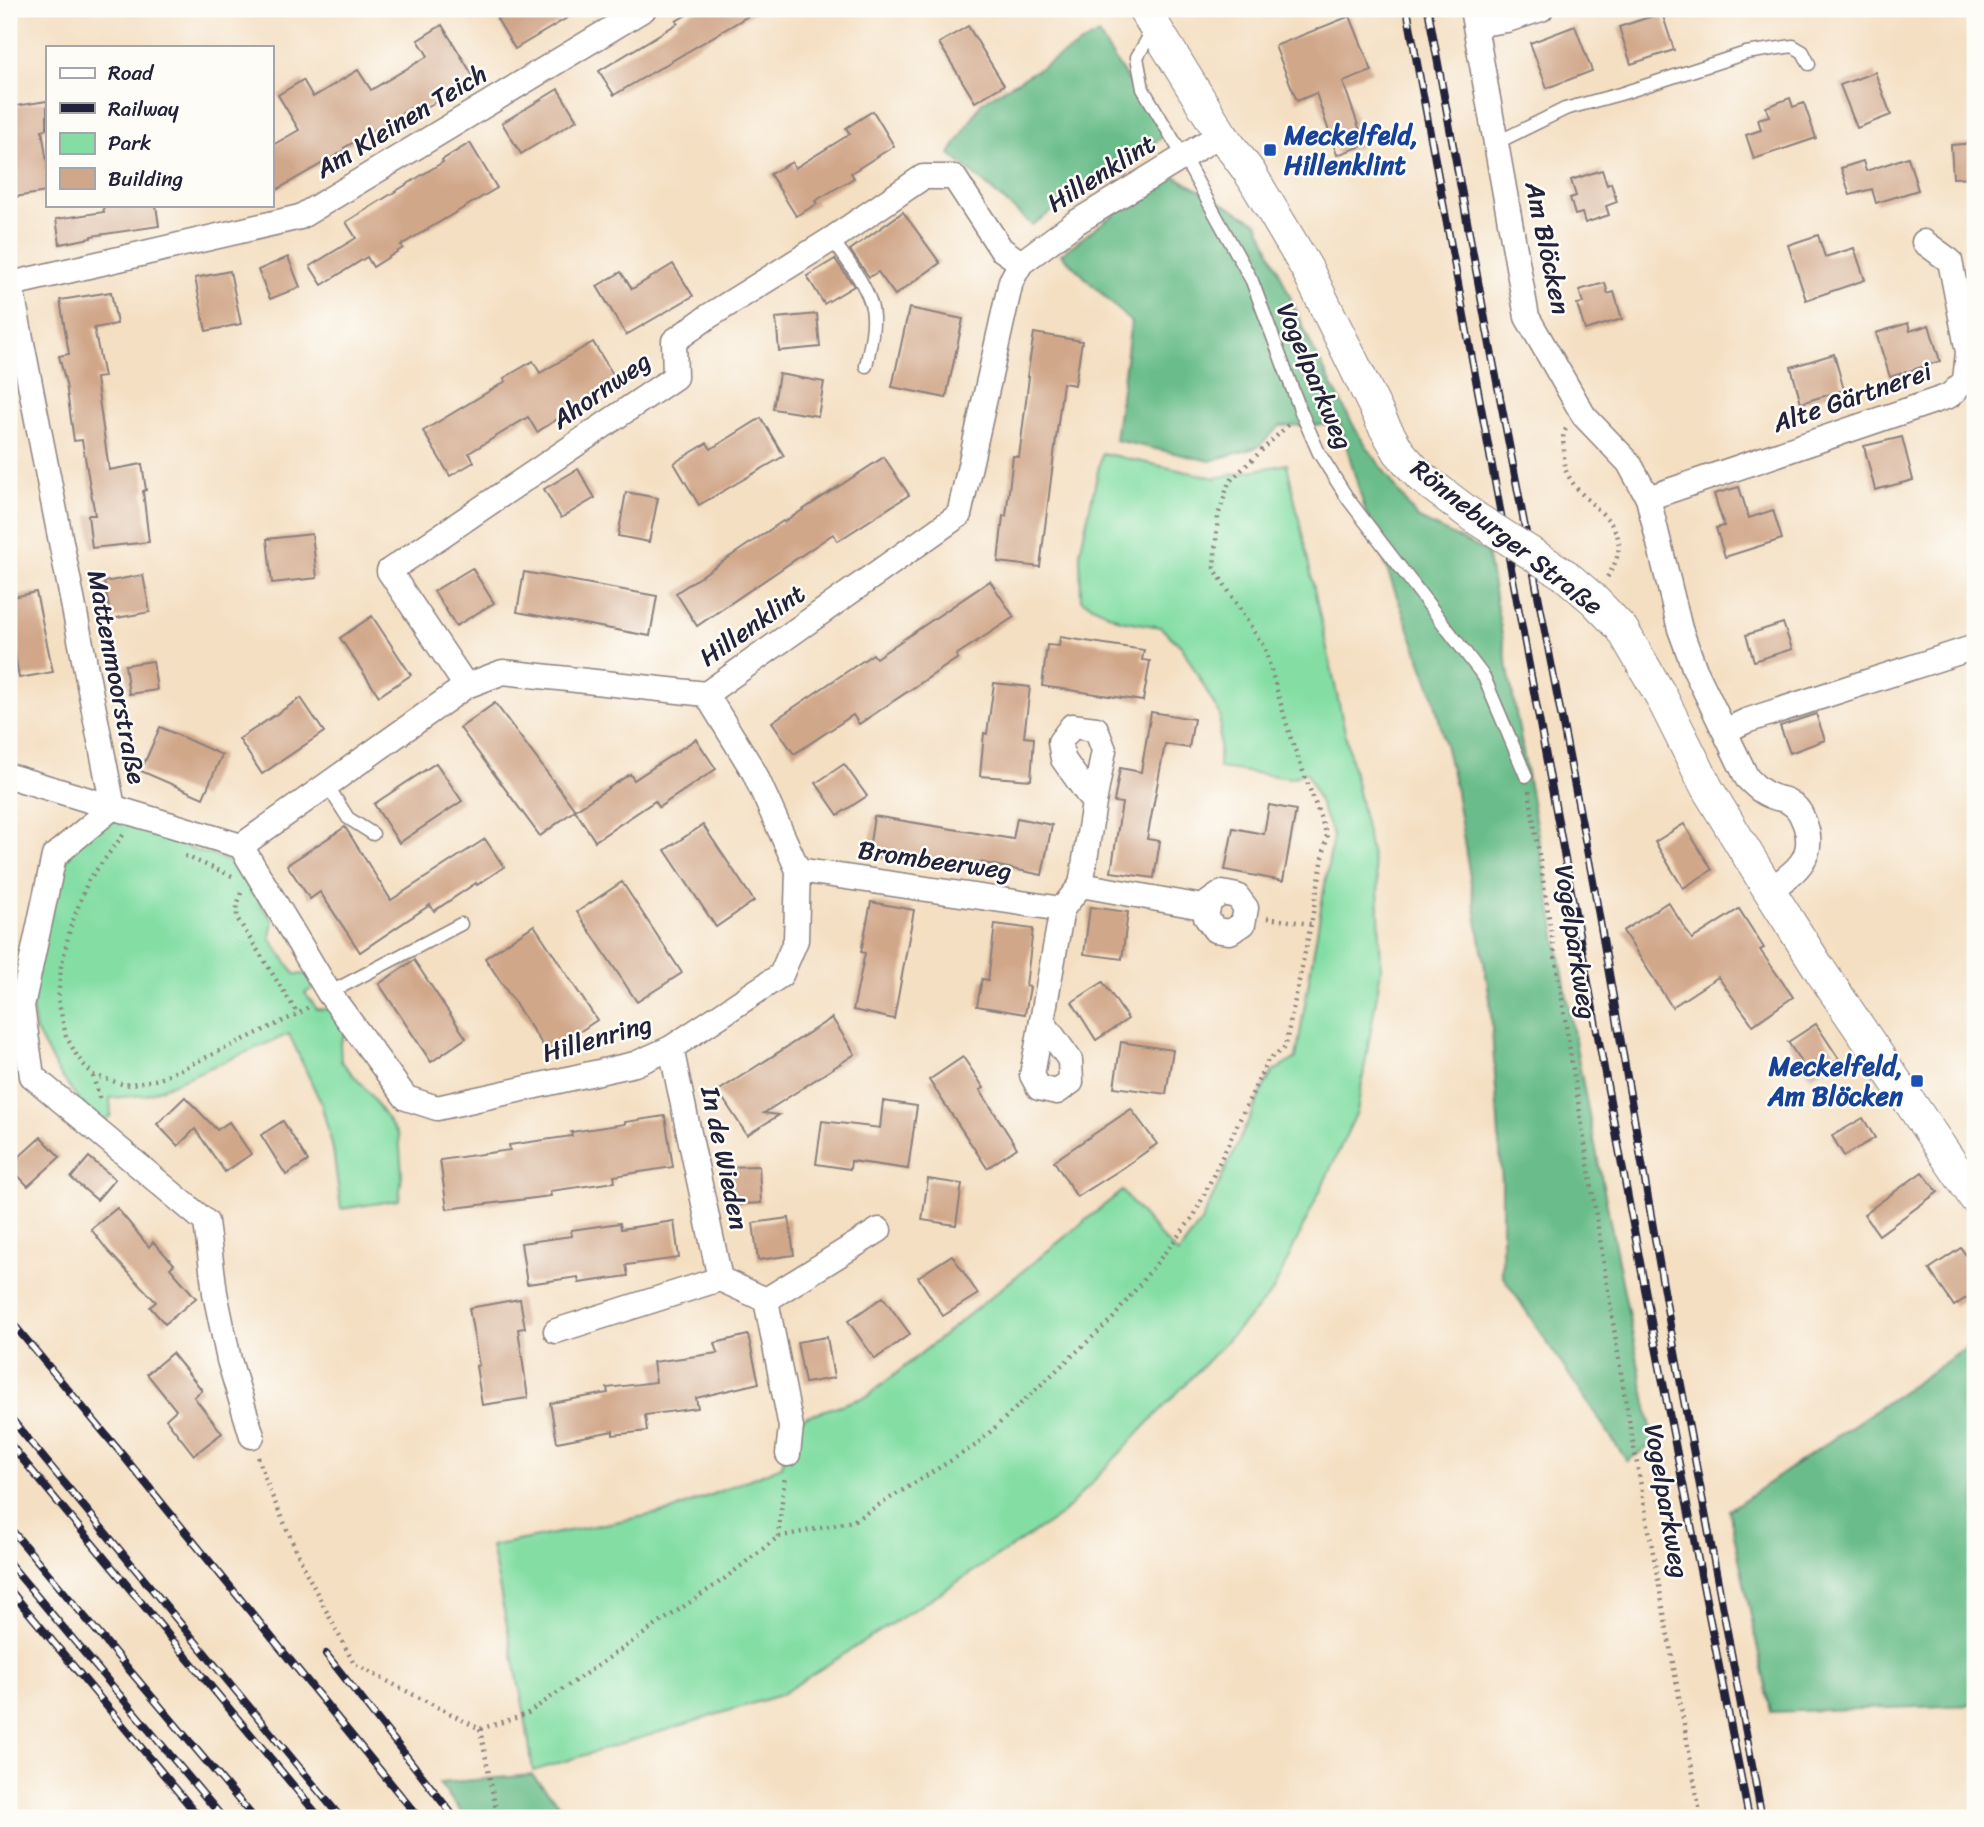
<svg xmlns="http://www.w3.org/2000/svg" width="1984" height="1827" viewBox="0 0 1984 1827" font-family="Sriracha,sans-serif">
<rect width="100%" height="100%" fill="#fdfcf7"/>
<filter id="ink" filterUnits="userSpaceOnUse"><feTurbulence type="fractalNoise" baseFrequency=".0143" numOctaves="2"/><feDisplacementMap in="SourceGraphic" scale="14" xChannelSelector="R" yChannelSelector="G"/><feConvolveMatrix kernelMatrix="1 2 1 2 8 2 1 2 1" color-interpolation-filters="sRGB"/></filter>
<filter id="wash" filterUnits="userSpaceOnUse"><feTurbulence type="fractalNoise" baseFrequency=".00686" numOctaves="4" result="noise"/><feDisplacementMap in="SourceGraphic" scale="28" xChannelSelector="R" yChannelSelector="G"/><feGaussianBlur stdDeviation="1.57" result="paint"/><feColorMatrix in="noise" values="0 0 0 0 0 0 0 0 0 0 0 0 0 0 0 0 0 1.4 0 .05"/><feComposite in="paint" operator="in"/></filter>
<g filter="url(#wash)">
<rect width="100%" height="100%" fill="#f4dfc2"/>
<g fill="#84dea4" stroke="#538070" stroke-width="2">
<polygon points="1102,453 1215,478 1287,464 1378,884 1381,970 1357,1112 1272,1293 1060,1516 780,1695 533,1771 525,1715 491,1546 671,1511 782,1466 791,1427 807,1416 868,1396 1122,1191 1162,1238 1178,1254 1202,1220 1265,1085 1273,1072 1296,1058 1333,836 1307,772 1291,778 1219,768 1220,715 1182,647 1160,627 1120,620 1081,600 1080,552"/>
<polygon points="127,819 196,851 215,855 233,865 273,921 270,938 295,974 311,975 317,986 305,993 317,1009 337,1010 347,1030 340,1044 341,1061 369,1093 399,1136 402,1174 399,1200 341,1209 333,1149 321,1103 289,1034 146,1095 110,1098 111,1115 103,1123 81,1103 57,1070 36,1031 31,1000 33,970 66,861 89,824"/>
</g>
<g fill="#6bbd8a" stroke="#467062" stroke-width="2">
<polygon points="1098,34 1164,136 1032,225 950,154 982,102"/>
<polygon points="1169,173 1258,223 1311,345 1358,434 1417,518 1487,552 1581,1074 1654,1443 1627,1461 1502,1275 1502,1182 1490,999 1455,786 1433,694 1365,510 1340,424 1280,426 1258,447 1210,461 1115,440 1131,322 1061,254"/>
<polygon points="1975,1342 1975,1705 1771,1712 1729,1510"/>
<polygon points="532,1775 572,1818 466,1818 439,1783"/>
</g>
<g id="blocks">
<g fill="#d1a78a">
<polygon points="515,9 582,9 515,49 497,19"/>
<polygon points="697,9 760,9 614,95 599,71 678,23 676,21"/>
<polygon points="1662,13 1674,50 1631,64 1619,27"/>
<polygon points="1350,16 1372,71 1343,82 1365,145 1337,155 1316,93 1297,101 1275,46"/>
<polygon points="442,25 475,79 415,114 411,108 344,148 345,150 271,193 271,146 299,130 278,95 303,80 313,97 358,70 371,90 428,56 418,40"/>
<polygon points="968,26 1004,85 975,102 939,43"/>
<polygon points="1575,26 1592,71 1547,88 1530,43"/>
<polygon points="1875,72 1891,115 1857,128 1840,85"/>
<polygon points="558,89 577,120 521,154 502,123"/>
<polygon points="1790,98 1793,107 1804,103 1816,138 1754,159 1746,135 1761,130 1758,119 1769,116 1766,107"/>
<polygon points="47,101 47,129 42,130 47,162 47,192 14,197 9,166 9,107"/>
<polygon points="873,111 894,146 851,173 854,178 815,201 817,204 796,216 770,174 792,162 795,168 850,134 846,128"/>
<polygon points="470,143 497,188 401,245 403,248 373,267 367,257 322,285 310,266 356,238 346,222 443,162 442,160"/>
<polygon points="1975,143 1975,177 1953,178 1951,145"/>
<polygon points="1908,157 1918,190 1876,203 1872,189 1850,195 1841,168 1863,161 1866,171"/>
<polygon points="1602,170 1607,185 1611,183 1617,202 1606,206 1609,215 1585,223 1582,213 1575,215 1570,198 1576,196 1571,180"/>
<polygon points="103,205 156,205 159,226 91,236 91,238 60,244 56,219 104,212"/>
<polygon points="903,212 940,263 895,295 878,272 869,277 850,250"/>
<polygon points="1818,235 1825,257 1854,248 1865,280 1806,300 1788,245"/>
<polygon points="288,257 300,287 270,299 258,270"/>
<polygon points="835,259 854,286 824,304 807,276"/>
<polygon points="673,264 693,296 626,335 597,286 621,272 632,289"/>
<polygon points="230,271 241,324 206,331 195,278"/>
<polygon points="1605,283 1608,294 1614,292 1622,319 1585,330 1577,304 1583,303 1579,290"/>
<polygon points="111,292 117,324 94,328 104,377 96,378 109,470 142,464 146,490 143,491 149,542 92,548 88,515 95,515 82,440 74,441 66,384 59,356 69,354 60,300"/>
<polygon points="909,308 963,319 946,398 892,387"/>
<polygon points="817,314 820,347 779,351 776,318"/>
<polygon points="1908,323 1910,331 1929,325 1940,361 1890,377 1876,333"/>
<polygon points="1034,333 1082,341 1075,385 1063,383 1040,567 998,562 1003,516 1006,516 1013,456 1019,457 1029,377 1027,377"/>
<polygon points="593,342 617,381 537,432 528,417 469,453 474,462 450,476 423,431 506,381 504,378 533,361 540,373"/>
<polygon points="1834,354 1844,390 1801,403 1791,367"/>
<polygon points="779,374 824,382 818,416 773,409"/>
<polygon points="761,418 784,456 699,505 674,463 707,443 711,449"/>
<polygon points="1902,437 1913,480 1875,490 1864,446"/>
<polygon points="884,457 909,495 838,541 833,534 697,626 676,593 783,521 784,522"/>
<polygon points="578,469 595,498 561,518 544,489"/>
<polygon points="1739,487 1749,518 1773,510 1782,539 1725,557 1716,528 1724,526 1714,494"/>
<polygon points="626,492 658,498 649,542 618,536"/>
<polygon points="312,534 317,578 272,583 267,539"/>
<polygon points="472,568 494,603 456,626 434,591"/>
<polygon points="524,572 657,596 650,636 517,612"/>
<polygon points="143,575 150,612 111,619 104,582"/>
<polygon points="990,581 1014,617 956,655 958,658 859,724 853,715 794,754 772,722 873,654 876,658"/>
<polygon points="36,592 53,672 19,678 9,617 9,598"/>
<polygon points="372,616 411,675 379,696 340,638"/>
<polygon points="1783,623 1792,649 1754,661 1746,635"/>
<polygon points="1060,637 1144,650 1142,660 1150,661 1143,701 1042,686 1047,645 1059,646"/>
<polygon points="153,661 157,690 129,694 125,665"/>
<polygon points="994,683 1030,687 1024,737 1034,738 1031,780 980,776 984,733 987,734"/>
<polygon points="301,698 324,732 262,774 239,739"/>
<polygon points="495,703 575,810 540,836 460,728"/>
<polygon points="1151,712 1194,719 1189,748 1165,744 1147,839 1160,841 1154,878 1111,872 1122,803 1114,802 1120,768 1141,772"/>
<polygon points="1816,714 1825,740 1790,753 1780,726"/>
<polygon points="160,727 222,755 203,798 141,771"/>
<polygon points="696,739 716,769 659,807 655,801 595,841 575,810 630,774 634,780"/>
<polygon points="436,763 462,801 399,843 374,804"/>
<polygon points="844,764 867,796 838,815 816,783"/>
<polygon points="1269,805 1296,810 1283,881 1225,870 1233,828 1264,834"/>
<polygon points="874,816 1013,839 1017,818 1052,825 1042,875 979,862 978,867 913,856 912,863 868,856"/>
<polygon points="1684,824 1712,870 1683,888 1655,842"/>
<polygon points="703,825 754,901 716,927 665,850"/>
<polygon points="345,827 391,900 485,839 504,867 477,885 476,883 434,911 430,905 360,952 320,892 310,899 287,865"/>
<polygon points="622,882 682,973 637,1002 577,912"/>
<polygon points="871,902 914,910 894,1019 853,1010 865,953 861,952"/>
<polygon points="1668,902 1692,939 1739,909 1764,948 1760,950 1793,997 1753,1025 1718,977 1672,1007 1623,931"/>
<polygon points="1090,907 1128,912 1122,959 1084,954"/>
<polygon points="995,924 1033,929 1026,986 1030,987 1025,1014 977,1006 982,979 988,980"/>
<polygon points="534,925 597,1020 548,1053 485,958"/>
<polygon points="414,960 466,1038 431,1062 379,984"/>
<polygon points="1103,982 1128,1019 1096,1040 1072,1002"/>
<polygon points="832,1018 855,1054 764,1113 779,1115 747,1135 718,1091"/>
<polygon points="1816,1024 1839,1059 1811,1077 1788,1042"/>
<polygon points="1121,1042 1173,1050 1166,1094 1114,1087"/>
<polygon points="963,1057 984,1088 980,1090 1017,1148 987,1168 929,1080"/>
<polygon points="185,1097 217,1130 229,1122 251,1154 225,1172 195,1129 178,1146 157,1124"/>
<polygon points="883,1101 917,1106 908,1169 851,1161 850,1169 816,1164 822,1121 880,1128"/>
<polygon points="1131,1109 1157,1144 1123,1168 1077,1197 1054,1161"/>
<polygon points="665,1116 673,1167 614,1176 615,1182 550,1191 551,1196 447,1209 440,1160 510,1150 509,1145 572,1136 571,1132 625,1124 625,1122"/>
<polygon points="1863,1118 1875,1138 1844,1156 1832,1136"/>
<polygon points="283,1121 308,1161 286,1175 261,1135"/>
<polygon points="41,1137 60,1157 28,1186 9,1166"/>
<polygon points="89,1157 115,1179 97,1200 71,1178"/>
<polygon points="759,1166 761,1203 727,1205 725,1167"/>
<polygon points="1922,1172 1938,1192 1879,1235 1864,1214"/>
<polygon points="928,1179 962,1184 956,1225 922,1220"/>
<polygon points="117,1208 149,1247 153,1242 174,1264 170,1268 196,1298 165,1324 150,1307 156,1302 108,1251 91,1229"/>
<polygon points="789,1218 794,1255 758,1260 753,1223"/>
<polygon points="674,1221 679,1258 626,1265 628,1276 579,1283 578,1277 527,1284 521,1243 572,1236 571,1230 620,1223 621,1229"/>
<polygon points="1961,1248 1975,1269 1975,1292 1954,1306 1929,1269"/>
<polygon points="952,1255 978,1294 943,1316 918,1277"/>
<polygon points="883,1297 910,1334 875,1359 848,1321"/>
<polygon points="520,1299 525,1328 518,1329 528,1398 482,1405 476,1366 479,1365 469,1308"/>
<polygon points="748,1335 759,1383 696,1398 698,1408 645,1415 647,1431 613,1435 613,1431 557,1442 550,1403 608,1393 607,1388 656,1382 653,1362 718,1353 715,1343"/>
<polygon points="827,1337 834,1378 805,1383 797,1342"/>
<polygon points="172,1353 202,1390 194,1397 222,1433 194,1455 166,1419 176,1410 147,1374"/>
</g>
</g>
</g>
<g filter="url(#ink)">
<use href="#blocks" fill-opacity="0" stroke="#8b807e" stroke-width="2"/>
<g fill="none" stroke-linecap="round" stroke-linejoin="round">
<defs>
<g id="service">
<polyline points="1154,28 1137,57 1143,89 1183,156 1252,281 1301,412 1319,453 1348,499 1484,677 1526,776"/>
<polyline points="1496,143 1565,109 1620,94 1746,53 1793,46 1803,52 1809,64"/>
<path d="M832,239C846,260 873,291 873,317C874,333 869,350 866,366"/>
<polyline points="327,785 348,818 373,834"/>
<polyline points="329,993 461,924"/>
</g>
<g id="minor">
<path d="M1472,9L1527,317L1584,416L1629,463L1648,498L1680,629L1695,670L1747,778C1756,787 1762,793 1774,797C1779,799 1785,799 1789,802C1799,808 1801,814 1805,824C1817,857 1795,873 1769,890"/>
<polyline points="1475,25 1507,20 1541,9"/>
<polyline points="9,277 113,807 54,856 22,1006 32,1076 206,1222 215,1293 229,1360 252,1436"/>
<polyline points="11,284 300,217 644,9"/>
<polyline points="1648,498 1949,396 1965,381 1968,352 1950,261 1924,242"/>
<polyline points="466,686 389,571 675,377 674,341 709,316 832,239 923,177 954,177 1001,249 1021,263"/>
<polyline points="1725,731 1746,721 1975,647"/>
<polyline points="9,776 241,846 466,686 503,672 706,694 959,515 1011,281 1021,263 1075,223 1221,134"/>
<polyline points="241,846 329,993 406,1098 437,1108 635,1064 671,1048 781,975 796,940 798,870 754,772 706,694"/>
<polyline points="798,870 1062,909 1042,1021"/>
<polyline points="1081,885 1208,908 1209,902 1222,893 1237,896 1246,908 1243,924 1230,932 1215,930 1206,917 1208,908"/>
<polyline points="1062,909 1081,885 1094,803 1063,759 1060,742 1072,726 1096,729 1104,750 1094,803"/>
<polygon points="1042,1021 1070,1060 1071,1082 1057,1092 1039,1088 1032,1075"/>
<polyline points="671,1048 720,1279 766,1300 791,1427 788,1454"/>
<polyline points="766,1300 879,1230"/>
<polyline points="556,1331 720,1279"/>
</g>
<g id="tertiary">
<polyline points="1144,9 1221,134 1250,173 1307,269 1384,426 1399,452 1421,477 1474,517"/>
<polyline points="1565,575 1593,599 1622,629 1661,696 1707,788 1769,890 1820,970 1975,1198"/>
</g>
</defs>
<use href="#service" stroke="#8b807e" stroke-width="15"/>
<use href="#minor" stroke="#8b807e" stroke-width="27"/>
<use href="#tertiary" stroke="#8b807e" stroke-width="34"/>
<g stroke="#8b807e" stroke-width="4.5" stroke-dasharray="2 5" stroke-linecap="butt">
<path d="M1566,429C1562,435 1563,441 1564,449C1564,456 1564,464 1566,471C1584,513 1645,521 1606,579"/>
<polyline points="1529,791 1624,1392 1701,1818"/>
<polyline points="123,835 88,881 71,925 61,967 58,999 66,1036 78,1058 93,1075 125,1085 160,1079 298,1014 310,1006"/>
<polyline points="185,856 232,876"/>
<polyline points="241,893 237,906 237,918 298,1014"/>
<polyline points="1267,918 1311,924"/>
<polyline points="93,1076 100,1101"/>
<polyline points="258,1457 269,1489 307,1574 354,1664 480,1729 525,1715 724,1579 778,1537 853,1521 976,1445 1113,1318 1194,1216 1268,1060 1285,1047 1311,924 1327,835 1291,739 1265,649 1214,568 1218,516 1229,482 1288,425"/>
<polyline points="778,1537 785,1475"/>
<polyline points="480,1729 495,1805 505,1818"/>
</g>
<use href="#service" stroke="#fff" stroke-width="12"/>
<use href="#minor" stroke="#fff" stroke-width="24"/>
<use href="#tertiary" stroke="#fff" stroke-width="32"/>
<defs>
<g id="rail">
<polyline points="1407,9 1653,1332 1749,1818"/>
<polyline points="1428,9 1487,330 1593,881 1671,1331 1762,1818"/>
<polyline points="9,1319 121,1453 419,1818"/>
<polyline points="9,1416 341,1818"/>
<polyline points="9,1443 320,1818"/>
<polyline points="9,1527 254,1818"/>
<polyline points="9,1563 223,1818"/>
<polyline points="9,1589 200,1818"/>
<polyline points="326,1654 455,1818"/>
</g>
</defs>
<use href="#rail" stroke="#22223b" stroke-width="8"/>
<use href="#rail" stroke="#fdfcf7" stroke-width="5" stroke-dasharray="16" stroke-linecap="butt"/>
<defs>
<polyline id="tertiary-bridge" points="1474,517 1565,575"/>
</defs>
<use href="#tertiary-bridge" stroke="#8b807e" stroke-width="34" stroke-linecap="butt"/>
<use href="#tertiary-bridge" stroke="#fff" stroke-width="32"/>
</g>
</g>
<g fill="#1a4fb4" stroke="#fdfcf7" stroke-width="2.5">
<rect x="1263" y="143" width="14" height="14" rx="3.5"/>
<rect x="1910" y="1074" width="14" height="14" rx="3.5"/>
</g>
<g text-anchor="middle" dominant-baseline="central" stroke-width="5" stroke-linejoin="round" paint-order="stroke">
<g font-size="26" fill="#22223b" stroke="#fdfcf7">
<text transform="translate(401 121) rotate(-31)">Am Kleinen Teich</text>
<text transform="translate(1101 173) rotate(-32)">Hillenklint</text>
<text transform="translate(1548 248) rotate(78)">Am Blöcken</text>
<text transform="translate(1315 376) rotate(67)">Vogelparkweg</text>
<text transform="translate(601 390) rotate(-35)">Ahornweg</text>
<text transform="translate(1852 397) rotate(-19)">Alte Gärtnerei</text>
<text transform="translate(1507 537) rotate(38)">Rönneburger Straße</text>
<text transform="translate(752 625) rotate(-35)">Hillenklint</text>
<text transform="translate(117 677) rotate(79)">Mattenmoorstraße</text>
<text transform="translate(935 860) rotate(8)">Brombeerweg</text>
<text transform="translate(1576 942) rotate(81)">Vogelparkweg</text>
<text transform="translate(597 1038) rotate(-16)">Hillenring</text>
<text transform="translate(725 1158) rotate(78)">In de Wieden</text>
<text transform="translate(1667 1501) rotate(80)">Vogelparkweg</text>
</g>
<g font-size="26" font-weight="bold" fill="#164399" stroke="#fdfcf7" text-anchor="start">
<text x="1284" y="135">Meckelfeld,<tspan x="1284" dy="30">Hillenklint</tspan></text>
<text x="1903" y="1066" text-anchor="end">Meckelfeld,<tspan x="1903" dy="30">Am Blöcken</tspan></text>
</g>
</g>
<rect width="1984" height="1827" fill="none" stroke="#fdfcf7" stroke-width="35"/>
<rect x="46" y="46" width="228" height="161" fill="#fdfcf7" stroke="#a5a5ac" stroke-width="2"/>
<rect x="60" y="68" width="35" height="10" fill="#ffffff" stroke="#a5a5ac" stroke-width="2"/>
<text x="108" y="80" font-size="21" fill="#22223b">Road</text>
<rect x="60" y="103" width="35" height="10" fill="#22223b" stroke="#a5a5ac" stroke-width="2"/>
<text x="108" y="116" font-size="21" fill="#22223b">Railway</text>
<rect x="60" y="133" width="35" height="21" fill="#84dea4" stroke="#a5a5ac" stroke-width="2"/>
<text x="108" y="150" font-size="21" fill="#22223b">Park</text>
<rect x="60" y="168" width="35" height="21" fill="#d1a78a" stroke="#a5a5ac" stroke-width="2"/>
<text x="108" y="186" font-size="21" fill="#22223b">Building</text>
</svg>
